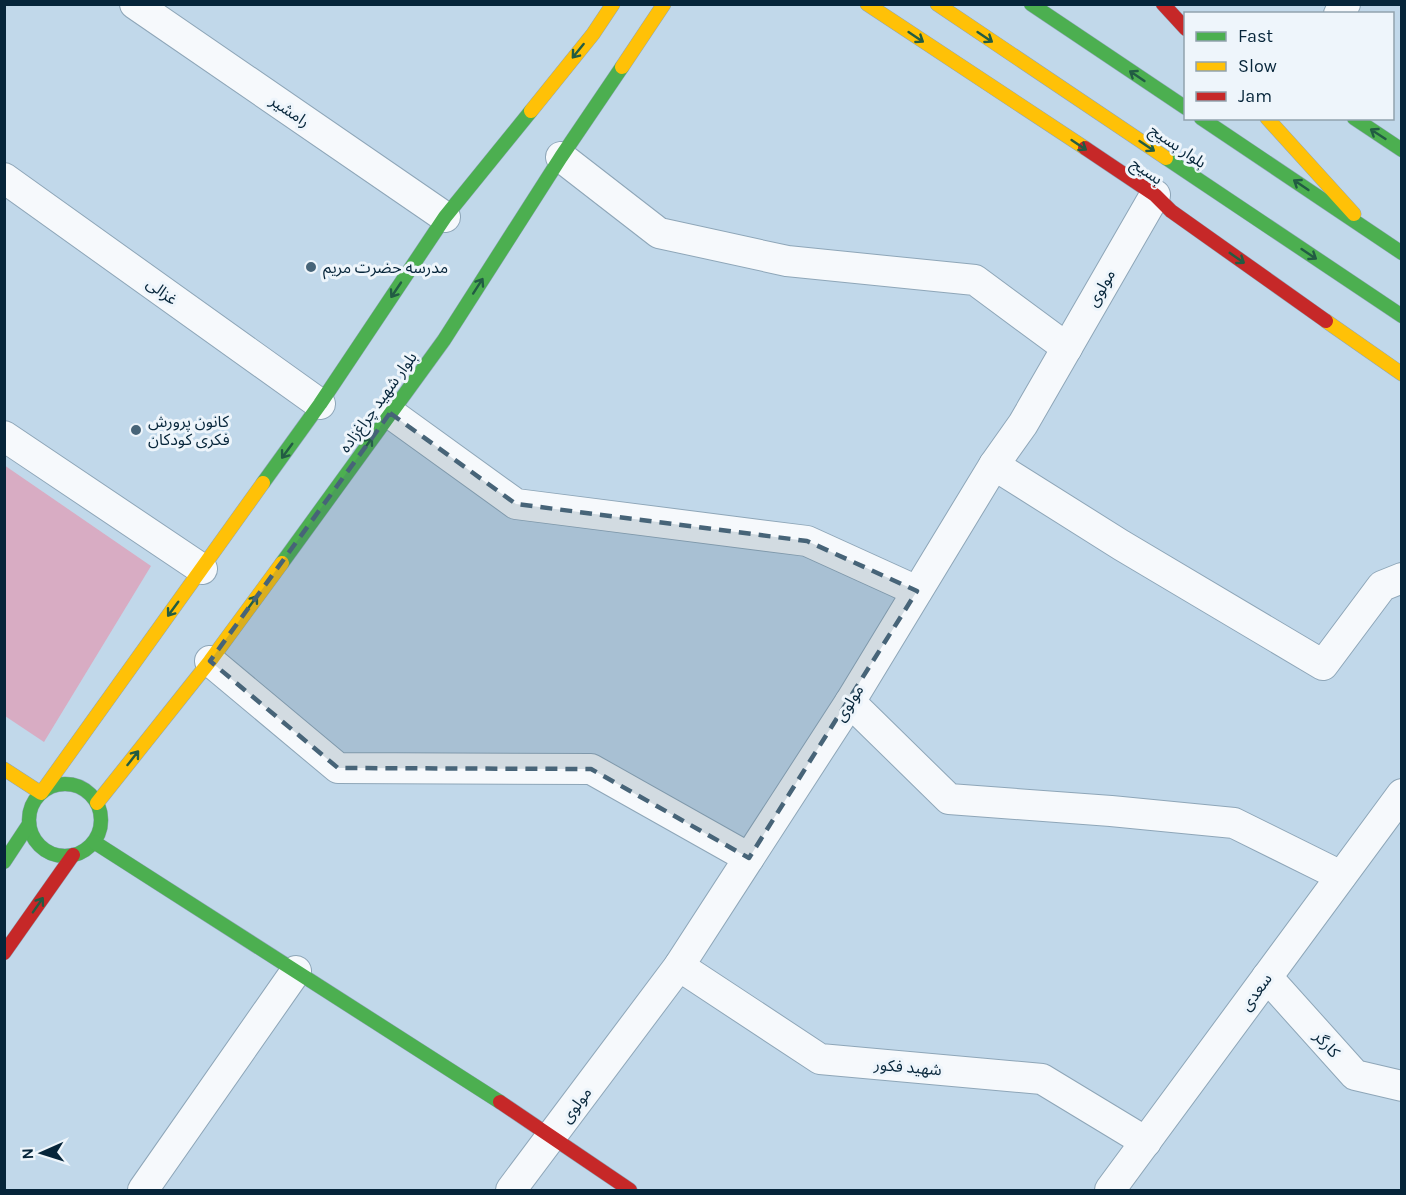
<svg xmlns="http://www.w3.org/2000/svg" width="1406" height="1195" viewBox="0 0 1406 1195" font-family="Karla,'Noto Sans Arabic',sans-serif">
<rect width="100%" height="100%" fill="#c1d8ea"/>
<polygon fill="#d8acc3" points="4,465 151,566 44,742 5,716"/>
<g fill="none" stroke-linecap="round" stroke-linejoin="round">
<defs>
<g id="street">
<polyline points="135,4 445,217"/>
<polyline points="1339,14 1345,4"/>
<polyline points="561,157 659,233 787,261 975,280 1067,348"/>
<polyline points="4,178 320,404"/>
<polyline points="390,413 516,504 807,541 917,591"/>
<polyline points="4,436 202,569"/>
<polyline points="994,465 1121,545 1323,665 1382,586 1402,578"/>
<polyline points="210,661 338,768 591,769 749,858"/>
<polyline points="850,702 949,799 1111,811 1234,823 1341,876"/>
<polyline points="679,966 820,1059 1042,1079 1146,1142"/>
<polyline points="1267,977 1355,1075 1402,1086"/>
<polyline points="143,1190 296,971"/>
<polyline points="511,1190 679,966 850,702 994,465 1023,424 1155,195"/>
<polyline points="1110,1190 1402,794"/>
</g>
<g id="fast">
<polyline points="1031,4 1186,108"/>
<polyline points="1201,118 1402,253"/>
<polyline points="1354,118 1402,150"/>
<polyline points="1166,158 1402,316"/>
<polyline points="263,483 320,404 445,217 531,111"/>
<polyline points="282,563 444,340 561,157 622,67"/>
<circle cx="65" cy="820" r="36"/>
<polyline points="94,842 500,1102"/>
<polyline points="4,862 29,824"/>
</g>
<g id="slow">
<polyline points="867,4 1085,148"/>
<polyline points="937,4 1166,158"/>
<polyline points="622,67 664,4"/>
<polyline points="531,111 593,34 613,4"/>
<polyline points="1267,118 1354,214"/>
<polyline points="1326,321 1402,374"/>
<polyline points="4,769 41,793 263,483"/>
<polyline points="97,803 210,661 282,563"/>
</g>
<g id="jam">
<polyline points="1163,4 1186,29"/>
<polyline points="1085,148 1155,195 1171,211 1326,321"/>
<polyline points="4,953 73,855"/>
<polyline points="500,1102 630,1190"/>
</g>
</defs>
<use href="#street" stroke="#8ea6b8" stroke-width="32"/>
<use href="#fast" stroke="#8ea6b8" stroke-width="15"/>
<use href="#slow" stroke="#8ea6b8" stroke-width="15"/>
<use href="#jam" stroke="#8ea6b8" stroke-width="15"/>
<use href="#street" stroke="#f6f9fc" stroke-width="30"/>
<use href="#fast" stroke="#4caf50" stroke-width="14"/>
<use href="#slow" stroke="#ffc107" stroke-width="14"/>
<use href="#jam" stroke="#c62828" stroke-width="14"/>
</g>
<defs><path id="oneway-shaft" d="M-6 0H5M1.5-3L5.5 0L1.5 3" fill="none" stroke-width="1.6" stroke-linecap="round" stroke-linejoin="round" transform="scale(1.5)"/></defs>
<g stroke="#225c43">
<use href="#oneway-shaft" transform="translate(916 37) rotate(34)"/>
<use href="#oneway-shaft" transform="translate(985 37) rotate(34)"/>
<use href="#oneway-shaft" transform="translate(578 51) rotate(129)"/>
<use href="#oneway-shaft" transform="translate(1137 76) rotate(-146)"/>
<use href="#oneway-shaft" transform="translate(1378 134) rotate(-147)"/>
<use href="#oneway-shaft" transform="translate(1079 145) rotate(34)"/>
<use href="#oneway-shaft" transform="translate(1147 146) rotate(34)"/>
<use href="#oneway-shaft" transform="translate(1301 185) rotate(-146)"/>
<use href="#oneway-shaft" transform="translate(1309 254) rotate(34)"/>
<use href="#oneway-shaft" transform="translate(1237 258) rotate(35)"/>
<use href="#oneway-shaft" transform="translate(478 286) rotate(-57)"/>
<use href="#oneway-shaft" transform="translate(396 290) rotate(124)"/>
<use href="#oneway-shaft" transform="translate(367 445) rotate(-54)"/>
<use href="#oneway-shaft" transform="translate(287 451) rotate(126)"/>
<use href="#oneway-shaft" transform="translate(252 603) rotate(-54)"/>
<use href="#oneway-shaft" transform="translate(173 609) rotate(126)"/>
<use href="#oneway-shaft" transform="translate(133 758) rotate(-52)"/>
<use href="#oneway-shaft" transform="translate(38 905) rotate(-55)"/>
</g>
<path fill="#476478" fill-opacity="0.2" stroke="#476478" stroke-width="4.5" stroke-dasharray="12 8" stroke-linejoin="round" d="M390,413L516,504L807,541L917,591L749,858L591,769L338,768L210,661Z"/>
<g fill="#476478" stroke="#eef5fb" stroke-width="2">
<circle cx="311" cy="267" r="6"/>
<circle cx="136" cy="430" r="6"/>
</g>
<g text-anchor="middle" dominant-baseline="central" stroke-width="6" stroke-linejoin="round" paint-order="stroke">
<g font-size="16" fill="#06253a" stroke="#eef5fb">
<text transform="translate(290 111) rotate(34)">رامشیر</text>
<text transform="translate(1178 146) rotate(34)">بلوار بسیج</text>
<text transform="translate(1147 171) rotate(35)">بسیج</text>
<text transform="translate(1101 288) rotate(-60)">مولوی</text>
<text transform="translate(162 291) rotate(36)">غزالی</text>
<text transform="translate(378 402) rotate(-54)">بلوار شهید چراغ‌زاده</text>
<text transform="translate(849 703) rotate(-58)">مولوی</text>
<text transform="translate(1256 992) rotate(-54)">سعدی</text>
<text transform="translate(1327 1044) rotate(48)">کارگر</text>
<text transform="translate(908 1067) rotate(5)">شهید فکور</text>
<text transform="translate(576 1105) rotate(-53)">مولوی</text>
</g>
<g font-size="16" fill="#06253a" stroke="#eef5fb" text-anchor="start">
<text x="323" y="267">مدرسه حضرت مریم</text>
<text x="148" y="421">کانون پرورش<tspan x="148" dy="18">فکری کودکان</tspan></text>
</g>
</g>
<rect width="1406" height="1195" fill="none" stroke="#06253a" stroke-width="12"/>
<rect x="1184" y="12" width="210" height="108" fill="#eef5fb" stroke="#91a2ae" stroke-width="1.5"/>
<rect x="1196" y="32" width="30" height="9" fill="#4caf50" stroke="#91a2ae" stroke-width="1.5"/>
<text x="1238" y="42" font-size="18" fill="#06253a">Fast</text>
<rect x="1196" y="62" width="30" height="9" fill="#ffc107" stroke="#91a2ae" stroke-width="1.5"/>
<text x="1238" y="72" font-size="18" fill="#06253a">Slow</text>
<rect x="1196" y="92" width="30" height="9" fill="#c62828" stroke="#91a2ae" stroke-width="1.5"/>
<text x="1238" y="102" font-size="18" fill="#06253a">Jam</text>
<g transform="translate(42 1153) rotate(267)" stroke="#eef5fb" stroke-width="4.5" paint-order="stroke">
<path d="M0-4.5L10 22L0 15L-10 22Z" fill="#06253a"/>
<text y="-9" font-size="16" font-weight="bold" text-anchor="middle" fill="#06253a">N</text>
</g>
</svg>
